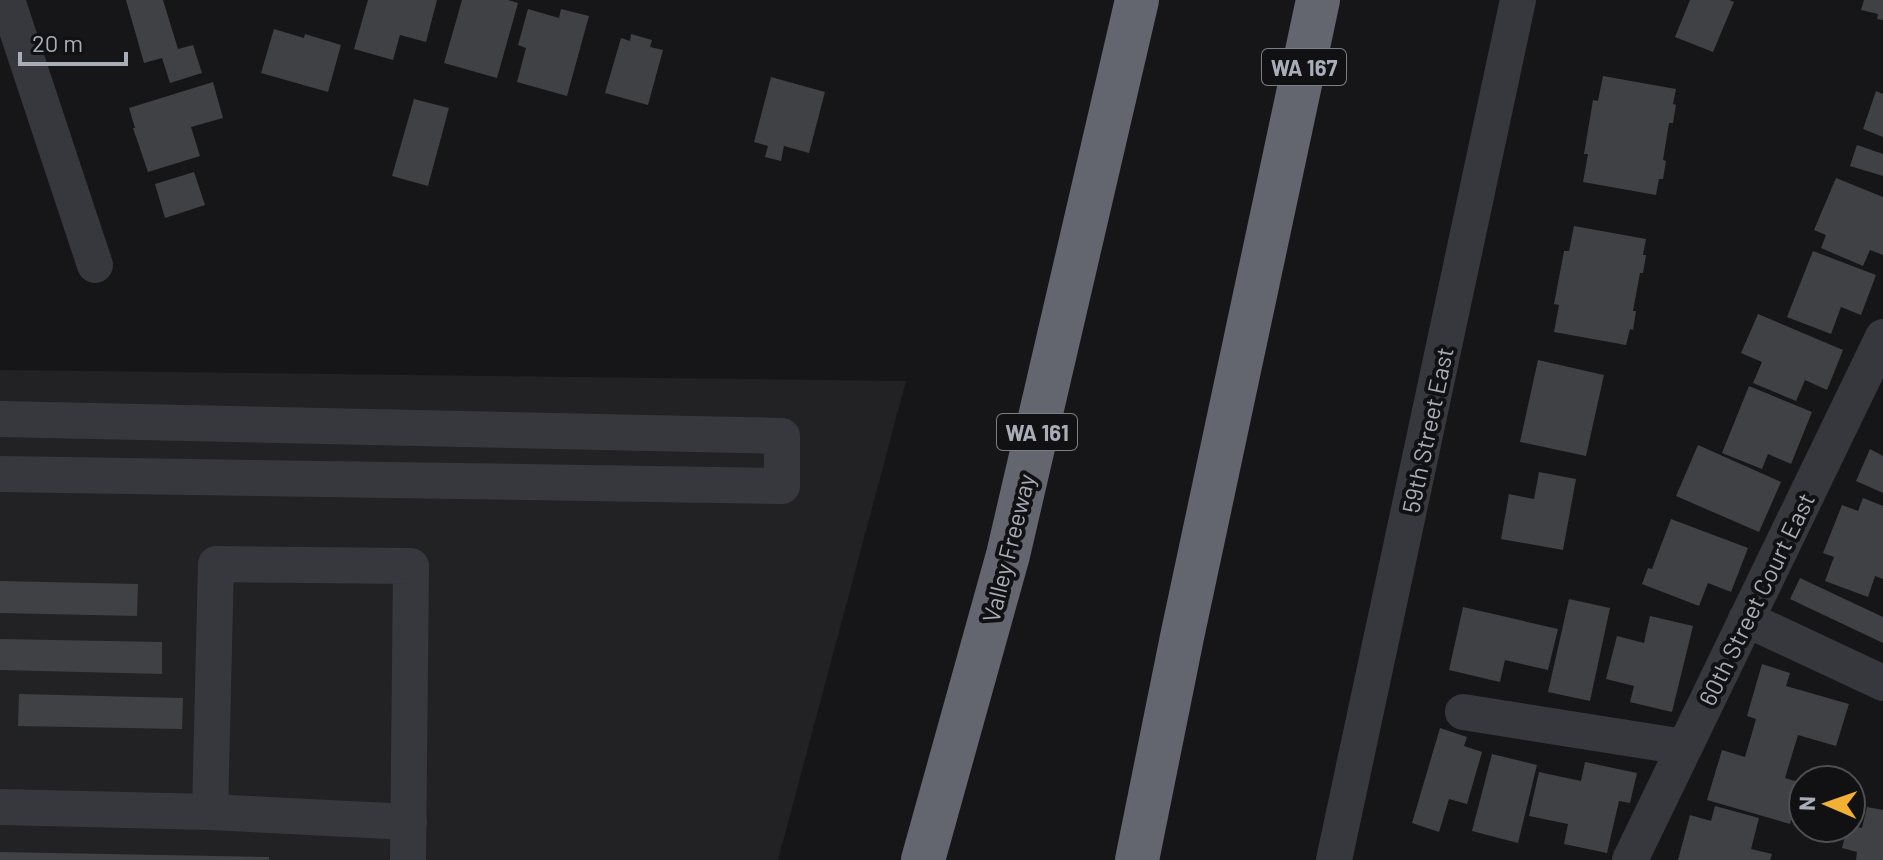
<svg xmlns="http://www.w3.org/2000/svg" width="1883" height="860" viewBox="0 0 1883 860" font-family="Barlow,sans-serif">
<rect width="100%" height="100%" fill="#161618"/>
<polygon fill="#222225" points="0,370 906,381 778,860 0,860"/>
<g fill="#404145">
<polygon points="126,0 163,0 178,49 193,45 202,73 170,83 162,58 144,63"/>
<polygon points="368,0 437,0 426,42 400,35 393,60 354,49"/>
<polygon points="462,0 508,0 518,3 497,78 444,63"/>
<polygon points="1690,0 1729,0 1734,2 1713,52 1675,37"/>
<polygon points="1864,0 1883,0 1883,20 1877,19 1878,14 1861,10"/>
<polygon points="528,9 559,18 561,9 589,16 567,96 517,82 526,48 518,45"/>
<polygon points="274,29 304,38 305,34 341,45 328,92 261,73"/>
<polygon points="631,34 652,40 650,47 663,50 648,105 605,93 621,38 630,41"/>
<polygon points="1603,76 1676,89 1673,104 1676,105 1673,123 1669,123 1663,160 1666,161 1663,179 1659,179 1656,195 1583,182 1588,154 1584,154 1593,100 1598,101"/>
<polygon points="771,77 825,92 809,153 784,146 781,161 765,157 768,146 754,142"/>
<polygon points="213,82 223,118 191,127 200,156 148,172 133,128 135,128 129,108"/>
<polygon points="1876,91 1883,94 1883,137 1863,129"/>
<polygon points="414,99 449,108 428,186 392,176"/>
<polygon points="1857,145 1883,154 1883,176 1850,166"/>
<polygon points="194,172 205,205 165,218 155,184"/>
<polygon points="1836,178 1883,197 1883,255 1870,250 1863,266 1821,248 1826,235 1814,230"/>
<polygon points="1574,226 1646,239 1643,255 1646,255 1643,273 1640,273 1633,311 1636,311 1633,330 1630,329 1626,345 1554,332 1559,305 1554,304 1564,251 1569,251"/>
<polygon points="1813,251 1876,275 1861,315 1841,307 1831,334 1787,317"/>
<polygon points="1758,314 1843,350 1827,390 1805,380 1796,401 1753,383 1762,362 1741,353"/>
<polygon points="1538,360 1604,375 1586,456 1520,442"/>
<polygon points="1749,386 1812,412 1791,464 1768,454 1762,469 1722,453"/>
<polygon points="1698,445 1781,482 1759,532 1676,496"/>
<polygon points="1870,449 1883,456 1883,493 1856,481"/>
<polygon points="1539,472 1576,479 1563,550 1501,539 1509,494 1534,499"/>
<polygon points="1863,498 1883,506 1883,579 1875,576 1868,597 1825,581 1834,557 1823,553 1842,505 1858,511"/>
<polygon points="1671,519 1748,548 1731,592 1708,583 1699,606 1642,584 1648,568 1652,569"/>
<polygon points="1800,578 1883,617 1883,643 1790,599"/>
<polygon points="0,581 138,584 137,616 0,613"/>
<polygon points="1569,599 1610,608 1590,701 1548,692"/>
<polygon points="1463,607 1558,629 1548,670 1505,660 1500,682 1449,670"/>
<polygon points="1650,616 1693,626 1672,712 1630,702 1634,686 1606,679 1617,636 1644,643"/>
<polygon points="0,639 162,642 162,674 0,670"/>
<polygon points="1762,664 1790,673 1786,686 1849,704 1836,746 1798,735 1785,778 1802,783 1790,824 1707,800 1722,750 1745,757 1756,719 1747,716"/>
<polygon points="19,694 183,698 182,729 18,726"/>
<polygon points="1440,728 1467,737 1464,746 1482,752 1467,804 1449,799 1439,832 1412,823"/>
<polygon points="1492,754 1537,765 1518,843 1472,831"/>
<polygon points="1585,762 1637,773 1630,803 1619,801 1607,853 1564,844 1568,824 1529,816 1539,772 1581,781"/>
<polygon points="1715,806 1759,818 1751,849 1772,854 1770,860 1678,860 1690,815 1711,821"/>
<polygon points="1867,807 1883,810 1883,860 1856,860 1857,852 1842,848 1847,828 1851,828 1851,826 1862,828"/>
<polygon points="0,852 269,857 269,860 0,860"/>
</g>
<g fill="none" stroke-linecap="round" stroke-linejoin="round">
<g stroke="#37383d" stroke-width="36">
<polyline points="7,0 95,265"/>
<polyline points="0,419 782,436 782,486 0,474"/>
<polyline points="1746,619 1883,683"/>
<polyline points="1463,712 1684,747"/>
<polyline points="0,807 210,812 216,564 411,566 408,860"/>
<polyline points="210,812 409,822"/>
<polyline points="1334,860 1518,0"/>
<polyline points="1630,860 1883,337"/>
</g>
<g stroke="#63666e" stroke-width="44">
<polyline points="923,860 1008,555 1137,0"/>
<polyline points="1137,860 1182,637 1318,0"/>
</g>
</g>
<g text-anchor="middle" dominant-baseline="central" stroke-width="8" stroke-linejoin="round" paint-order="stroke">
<g fill="#111113" stroke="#7b7e86" stroke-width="2">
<rect x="1262" y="49" width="84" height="36" rx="6"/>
<rect x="997" y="414" width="80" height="36" rx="6"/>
</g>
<g font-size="22" font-weight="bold" fill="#a8adb8">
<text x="1304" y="67">WA 167</text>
<text x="1037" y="432">WA 161</text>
</g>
<g font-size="24" fill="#a8adb8" stroke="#111113">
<text transform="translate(1427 430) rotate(-78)">59th Street East</text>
<text transform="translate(1008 548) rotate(-76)">Valley Freeway</text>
<text transform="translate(1756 599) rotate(-64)">60th Street Court East</text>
</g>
</g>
<g transform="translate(1827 804) rotate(272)"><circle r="38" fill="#111113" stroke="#4d4f55" stroke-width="2"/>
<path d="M0-6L14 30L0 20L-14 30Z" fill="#f2b134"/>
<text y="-12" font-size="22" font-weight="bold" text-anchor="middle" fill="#a8adb8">N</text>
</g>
<path d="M20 52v12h106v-12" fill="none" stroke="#a8adb8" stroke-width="4"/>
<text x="32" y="52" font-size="24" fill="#a8adb8" stroke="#111113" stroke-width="6" paint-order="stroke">20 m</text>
</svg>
